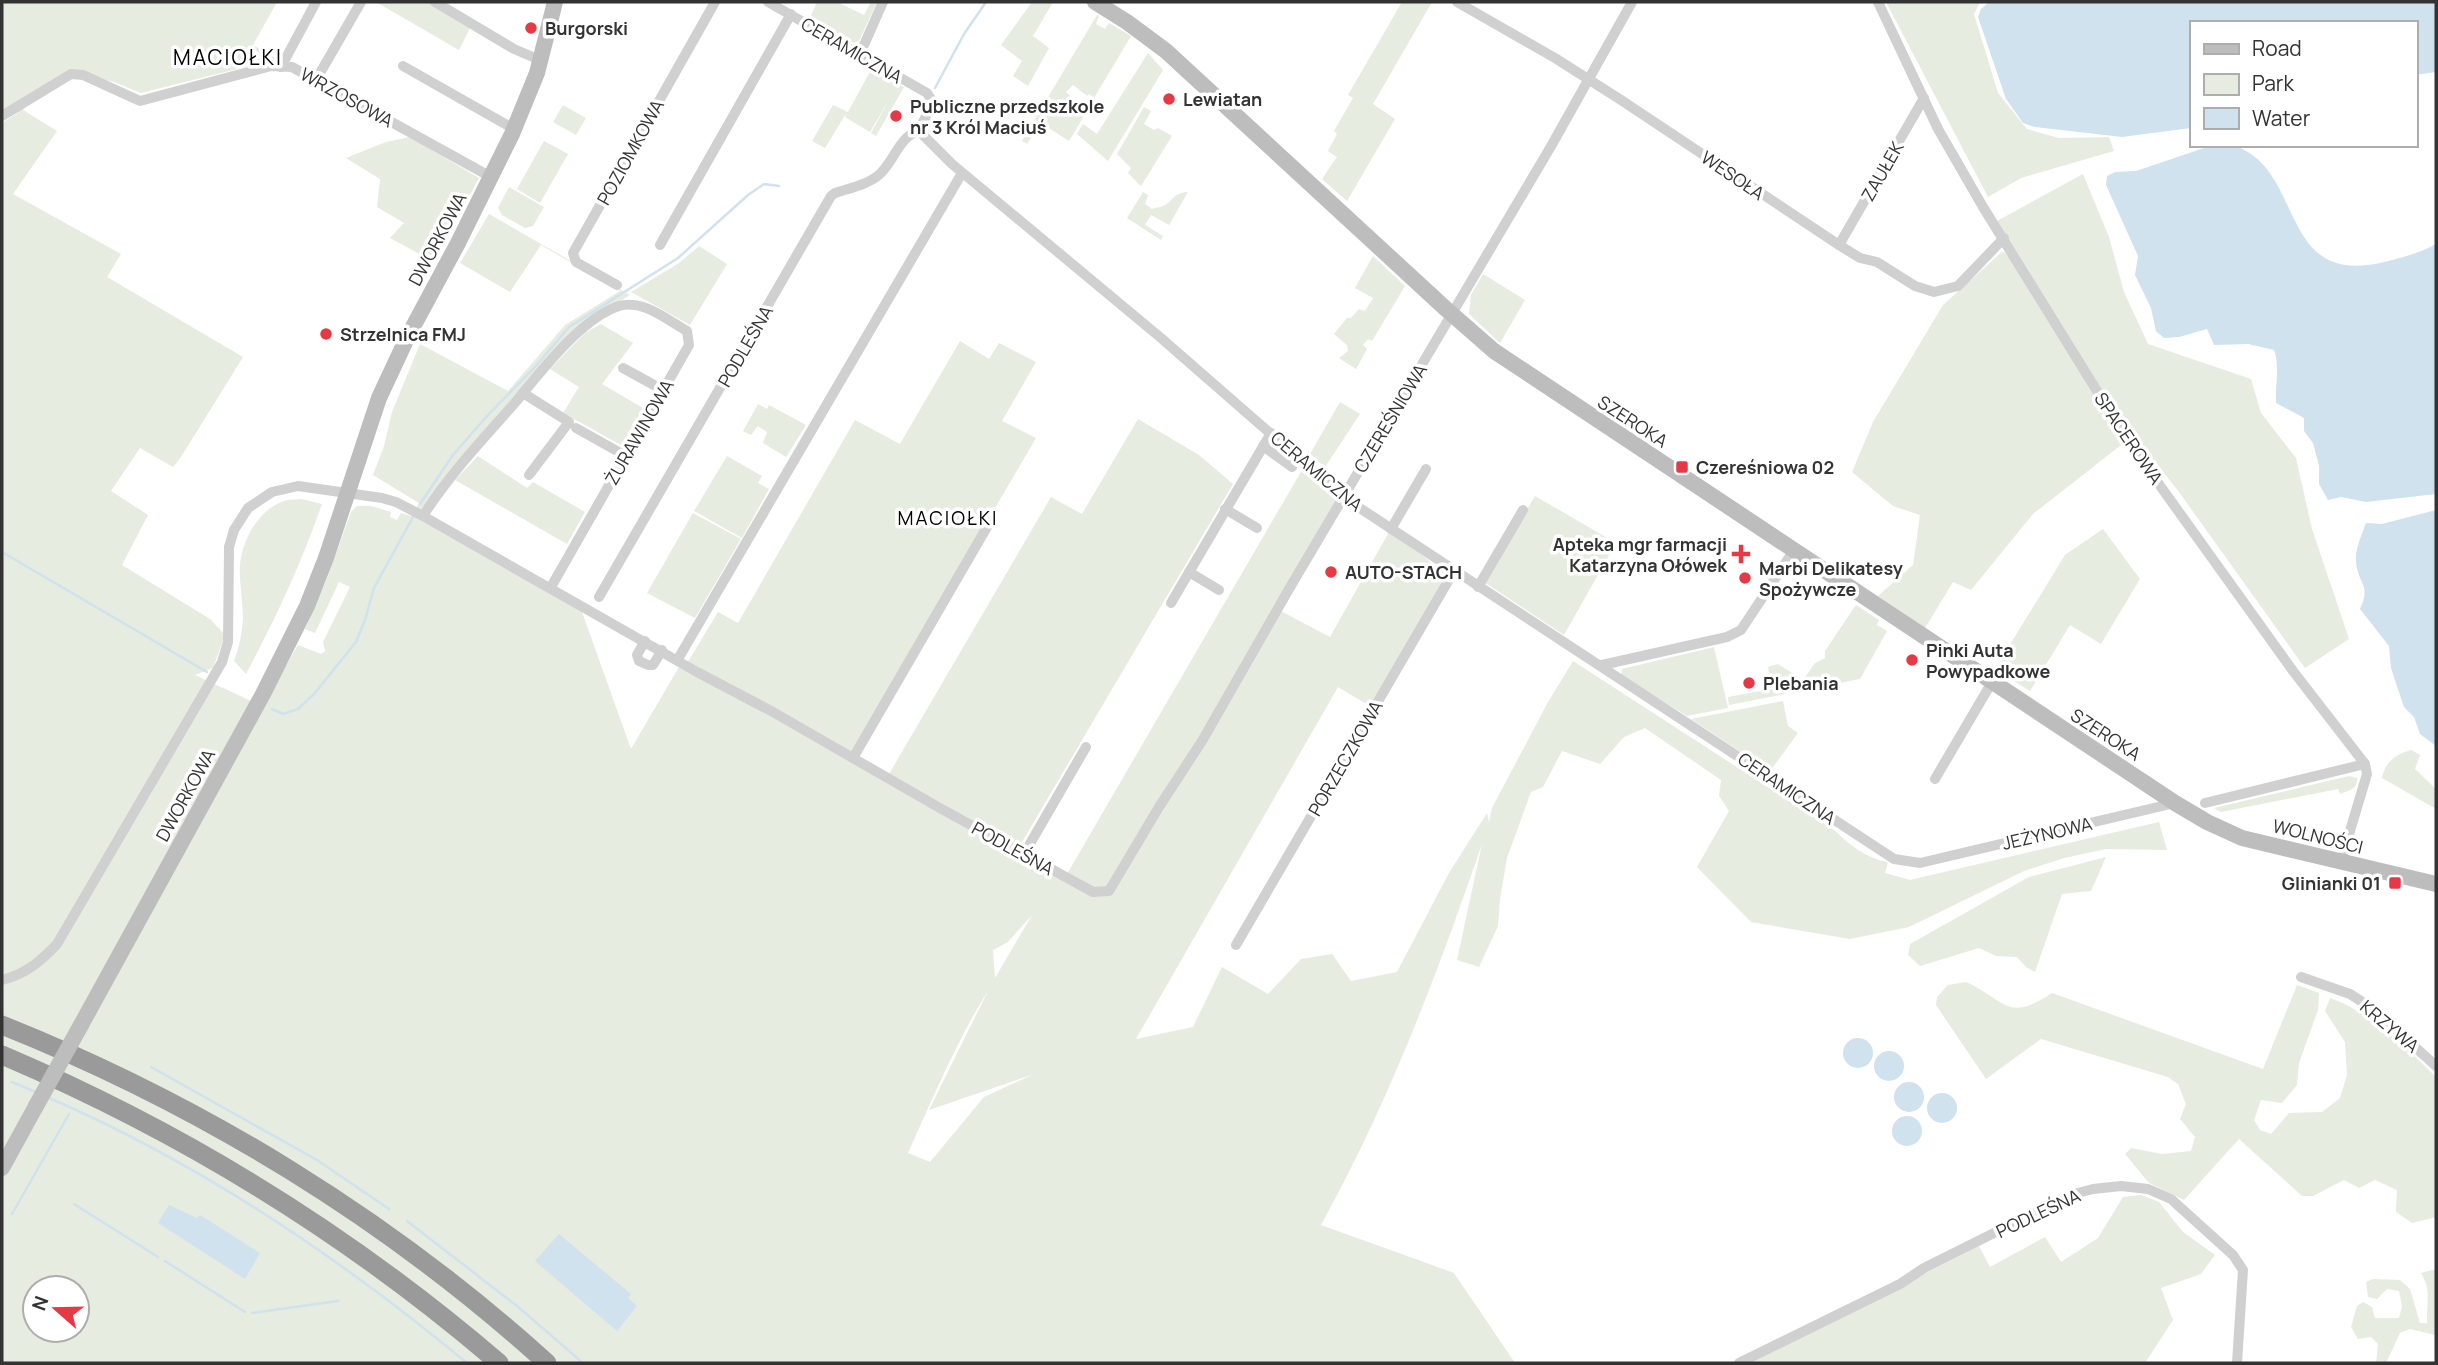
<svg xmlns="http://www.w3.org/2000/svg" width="2438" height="1365" viewBox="0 0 2438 1365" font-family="Manrope,sans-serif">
<rect width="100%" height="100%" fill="#fff"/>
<g fill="#e6ecdf" fill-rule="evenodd">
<path d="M2,2H277L253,45L277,59L141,93L114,82L83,75L71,74L28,101L23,110L57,131L13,194L121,254L107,277L243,357L181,457L173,467L140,448L111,491L148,515L122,565L210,619L225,635L213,668L195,675L262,706L298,645L321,654L325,651L323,642L350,587L339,582L315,633L305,629L328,576L351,512L357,506H371L391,512L390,517L397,520L401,513L411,516L419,503L373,475L384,446L392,412L420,344L508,391L565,325L620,291L541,245L510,292L460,263L489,214L630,295L580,326L445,477L427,520L582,612L631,749L679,667L689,660L718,612L738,623L855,420L900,444L960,341L989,359L999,343L1036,362L1002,421L1036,438L851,754L889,774L1051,497L1082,514L1138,419L1199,455L1233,484L1019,847L1067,874L1302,470L1338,500L1275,608L1330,637L1389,532L1418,552L1447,575L1370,706L1338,687L1136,1039L1193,1027L1222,967L1268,994L1301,959L1332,954L1351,981L1397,972L1449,873L1487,813L1489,822L1492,808L1547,704L1573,661L1834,830C1851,846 1865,858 1888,862L1885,873L1910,880L2159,822L2167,850L2106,849L2064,858L2024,871L1909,927L1850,939L1751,922L1697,867L1729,811L1719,796L1721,780L1645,728L1624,737L1600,764L1562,751L1543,787L1531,792L1507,858L1500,899L1498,926L1479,967L1457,960L1482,844C1437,975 1388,1104 1321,1225L1454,1273L1515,1363H2V123L19,112L2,117ZM1032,915L995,978L993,950L1008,942ZM988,991L929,1110L1034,1074L984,1097L930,1162L908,1153C931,1102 958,1038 988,991ZM35,1288H77V1330H35Z"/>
<polygon points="376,2 431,2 471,26 459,50"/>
<polygon points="817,2 842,2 841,4 864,15 871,2 877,2 859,41 854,43 810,18"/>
<polygon points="1032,2 1053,2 1033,36 1049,48 1028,86 1013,76 1022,61 1001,45"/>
<polygon points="1402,2 1432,2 1373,104 1395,119 1347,201 1322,179 1337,157 1328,151 1337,134 1334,131 1353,98 1348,95"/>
<polygon points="1886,2 1980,2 1974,14 1998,93 2027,129 2059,138 2109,137 2114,151 2021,178 1988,197"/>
<polygon points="1097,15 1099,16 1096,24 1105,29 1109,23 1131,36 1094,98 1089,94 1087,96 1073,85 1066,92 1087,111 1069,141 1041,123 1027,144 1022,141"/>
<polygon points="1148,53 1163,70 1108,161 1077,134 1083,124 1097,134"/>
<polygon points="871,70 897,85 898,84 904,87 876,136 871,133 890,98 870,132 845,117 847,112 825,148 812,141 833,105 848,112"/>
<polygon points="563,105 586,118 576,135 553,122"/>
<polygon points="1144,107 1151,111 1144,124 1154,130 1158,128 1172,136 1141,186 1128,173 1131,168 1117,154"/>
<polygon points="410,137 479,178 434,262 390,238 404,223 377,207 380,179 346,158 386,142"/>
<polygon points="544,141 568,154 540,203 517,189"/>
<polygon points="2083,174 2109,237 2124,292 2148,344 2251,379 2261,413 2296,458 2312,529 2349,639 2305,668 2179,492 2113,408 1997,221"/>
<polygon points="509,187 544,207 533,226 525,228 502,215 498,208"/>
<path d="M1143,192L1148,195L1145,204L1152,209C1156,207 1160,208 1163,206C1173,202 1172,193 1188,192L1169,225L1151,215L1145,225L1163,236L1161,240L1127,218Z"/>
<polygon points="699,246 727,264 690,325 631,292 679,263"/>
<polygon points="2003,251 2016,265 2125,442 2033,514 1971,590 1953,582 1925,628 1878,596 1913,565 1920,515 1893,506 1852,472 1873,422 1943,305"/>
<polygon points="1373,256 1405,286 1372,341 1368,339 1363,345 1367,349 1356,369 1339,358 1348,351 1347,345 1334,334 1347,318 1351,318 1359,309 1365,311 1373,298 1355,288"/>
<polygon points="1483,274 1525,300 1500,343 1469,314 1471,295"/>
<polygon points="601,324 633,343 602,384 643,408 623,446 563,413 579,387 550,369 585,333"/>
<polygon points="1340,402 1360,414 1325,467 1310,454"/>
<polygon points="758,404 767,409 769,405 806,425 786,457 763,443 767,432 758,426 751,435 743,431"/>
<polygon points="478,456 527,488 533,482 585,512 567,544 455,480"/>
<polygon points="727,456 762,476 758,483 769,489 742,538 694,511"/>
<polygon points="1535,496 1616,543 1564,635 1484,582"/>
<path d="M301,499L322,504C300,566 277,616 246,674L234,661C239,647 242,634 243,619C243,601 239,582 240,565C242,540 259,509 284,501C289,499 296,500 301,499Z"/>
<polygon points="693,513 741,539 695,618 647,593"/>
<polygon points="2103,529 2140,579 2101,644 2070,625 2030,691 1995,669 2065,555"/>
<polygon points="1856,605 1879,620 1877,625 1887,631 1860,679 1729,705 1728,697 1772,689 1768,667 1778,664 1803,680 1815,663 1825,658 1825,651"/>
<polygon points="1714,647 1728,708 1687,716 1621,675 1622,669"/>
<polygon points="1783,701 1788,726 1798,733 1770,771 1691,719"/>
<path d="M2411,750L2420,755L2415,769L2436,789V809L2382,778C2385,761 2397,754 2411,750Z"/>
<path d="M2349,776L2357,778C2358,789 2349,791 2340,794L2338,789L2221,812L2214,808Z"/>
<polygon points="2106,857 2091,891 2062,894 2035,972 2026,967 2017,957 1996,956 1979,948 1920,966 1908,955 1910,944 2029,877"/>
<path d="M1966,982C2007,1001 2007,1023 2052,993L2263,1069L2297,985L2319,993L2318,1010L2299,1063L2297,1085L2282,1103L2261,1100L2254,1120L2260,1130L2271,1134L2289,1113L2322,1112L2340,1098L2347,1075L2345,1042L2325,1011L2330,998C2372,1013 2404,1046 2436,1077V1217L2412,1223L2396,1212L2397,1190L2375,1180L2359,1188L2344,1180L2313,1196H2302L2239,1139L2184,1200L2149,1183L2125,1154L2131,1148L2162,1154L2191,1151L2195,1137L2180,1119L2186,1104L2178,1084L2168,1077L2041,1039L1986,1079L1936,1005L1937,997L1948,985Z"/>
<polygon points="2141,1195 2159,1202 2183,1232 2215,1255 2201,1274 2161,1288 2173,1320 2145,1363 1748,1363 1979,1246 1990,1267 2045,1237 2061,1262 2098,1238 2123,1197"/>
<path d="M2436,1269L2435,1335L2410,1329L2400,1333L2386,1363H2376L2378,1344L2371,1337L2358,1339L2351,1327L2357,1306L2363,1302L2372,1307L2375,1318H2399L2402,1307L2399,1291L2387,1289L2377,1299L2368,1297L2366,1282L2373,1279L2400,1280L2410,1289L2420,1323H2427C2426,1305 2432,1290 2421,1273Z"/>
</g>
<g fill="#cfe2ee">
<polygon points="1989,2 2436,2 2436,72 2415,75 2415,23 2191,23 2191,128 2122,137 2035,127 2023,123 2006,99 1978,17 1981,9"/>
<path d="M2213,145C2223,145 2235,144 2244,150C2303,180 2282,284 2380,263C2400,258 2418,254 2436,244V494L2366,502L2341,497L2328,500L2319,484V466L2313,443L2304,431V418L2276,403C2275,386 2280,365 2274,350L2248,344L2214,345L2207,329L2179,337L2164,338L2156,331L2151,308L2135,275L2138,256L2106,185L2107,176L2115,172L2136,171Z"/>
<path d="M2436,510V746L2420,734L2414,717L2404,707L2391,668L2389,646L2360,609C2372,585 2357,583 2356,561C2355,548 2362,535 2366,523L2382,524Z"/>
<circle cx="1858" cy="1053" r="15"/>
<circle cx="1889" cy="1066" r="15"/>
<circle cx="1909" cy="1097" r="15"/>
<circle cx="1942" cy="1108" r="15"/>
<circle cx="1907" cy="1131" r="15"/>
<polygon points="169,1205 197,1218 200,1215 260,1253 245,1279 158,1223"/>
<polygon points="559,1234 631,1294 628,1298 637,1306 617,1331 535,1261"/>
</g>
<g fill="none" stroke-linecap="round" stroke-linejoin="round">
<g stroke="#cfe2ee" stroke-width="2.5">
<polyline points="935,88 964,34 986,2"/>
<polyline points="420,504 453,455 487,416 535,367 569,327 678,258 748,195 764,184 779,186"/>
<polyline points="2,552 207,672"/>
<polyline points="272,709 283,714 298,709 314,694 356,642 365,620 374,588 413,517"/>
<polyline points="151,1067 317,1160 389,1209"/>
<polyline points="12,1082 38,1093"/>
<path d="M47,1097C200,1163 339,1257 467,1363"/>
<polyline points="74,1204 158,1257"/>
<polyline points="12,1214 69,1114"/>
<polyline points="407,1221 517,1306 583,1363"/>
<polyline points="165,1261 245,1312"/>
<polyline points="252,1313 338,1301"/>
</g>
<g stroke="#d0d0d0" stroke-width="10">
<polyline points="435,2 514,49 540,60"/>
<polyline points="768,2 927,93 933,102 922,124 923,135 952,164 1161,338 1343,497 1894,859 1920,863 2175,803"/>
<polyline points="1457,2 1555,58 1621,100 1839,245 1860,258 1877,262 1915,286 1934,292 1958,286 2004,238"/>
<polyline points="1878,2 1938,129 1983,207 2128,441 2293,671 2365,764 2367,774 2341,861"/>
<polyline points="860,54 883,2"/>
<polyline points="403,66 514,129"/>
<polyline points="281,67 316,2"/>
<polyline points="316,80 361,2"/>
<polyline points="2,116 71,74 83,75 140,101 271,66 292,67 491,177"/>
<polyline points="660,245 791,14"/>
<polyline points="1839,245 1924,98"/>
<polyline points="617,285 576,262 573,253 715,2"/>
<polyline points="623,368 663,390"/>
<polyline points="523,393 569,422 529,475"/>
<polyline points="576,428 626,456"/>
<polyline points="1263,446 1292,467"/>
<polyline points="1225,509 1257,528"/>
<path d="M423,516C449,475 482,440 514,404C539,374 581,318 619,306C643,299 667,320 687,331L689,345L551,587"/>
<polyline points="1391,529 1426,469"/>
<polyline points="1189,572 1219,590"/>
<polyline points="1478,587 1523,510"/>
<path d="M599,597L831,196L835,193C850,188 870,184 881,173C897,156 898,138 921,129"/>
<polyline points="1171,603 1271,433"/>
<polyline points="645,641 637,655 639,661 648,665 653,665 662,650"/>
<polyline points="678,659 962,173"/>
<polyline points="1602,665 1727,637 1741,630 1794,550"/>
<polyline points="853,758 987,527"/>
<polyline points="1935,779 1992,682"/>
<polyline points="2205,803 2365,764"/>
<polyline points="1024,854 1086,747"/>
<polyline points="1236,945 1454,571"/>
<polyline points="2301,977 2350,994 2373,1009 2436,1066"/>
<path d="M2,980C26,974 41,961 57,944L222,662L228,642L229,547L234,530L248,508L272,492L298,486L382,498L396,502L423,516L697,672L773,712L938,807L1093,892L1109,891L1159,807L1202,741L1289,589L1550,148L1632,2"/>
<polyline points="1739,1363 1900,1284 1924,1268 2070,1195 2093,1189 2121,1186 2148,1189 2171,1199 2233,1255 2243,1270 2237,1363"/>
</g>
<g stroke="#bdbdbd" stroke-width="16">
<polyline points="1095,2 1127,22 1166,51 1446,309 1494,351 2175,803 2207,822 2242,838 2436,884"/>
<polyline points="81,1025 263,694 307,606 326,558 379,398 407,338 458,243 512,134 537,73 555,2"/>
<polyline points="2,1168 36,1106"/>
</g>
<g stroke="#9a9a9a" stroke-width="19">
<path d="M2,1025C202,1105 388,1219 547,1363"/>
<path d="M2,1055C183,1132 350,1235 499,1363"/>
</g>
<polyline stroke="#bdbdbd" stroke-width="16" points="36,1106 81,1025"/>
</g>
<g fill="#e63946" stroke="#fff" stroke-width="2.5">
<circle cx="531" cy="28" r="7"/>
<circle cx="1169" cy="99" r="7"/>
<circle cx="896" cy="116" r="7"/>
<circle cx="326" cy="334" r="7"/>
<rect x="1675" y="460" width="14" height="14" rx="3.5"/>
<path d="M1737.5 543.5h7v7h7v7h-7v7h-7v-7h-7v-7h7z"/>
<circle cx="1331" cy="572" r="7"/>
<circle cx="1745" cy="578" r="7"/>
<circle cx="1912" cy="660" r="7"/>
<circle cx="1749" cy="683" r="7"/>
<rect x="2388" y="876" width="14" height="14" rx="3.5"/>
</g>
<g text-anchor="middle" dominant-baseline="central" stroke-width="7" stroke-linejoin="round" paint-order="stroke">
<g font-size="18" font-weight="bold" fill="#333" stroke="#fff" text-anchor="start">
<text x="545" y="28">Burgorski</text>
<text x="1183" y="99">Lewiatan</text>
<text x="910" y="106">Publiczne przedszkole<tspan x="910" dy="21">nr 3 Król Maciuś</tspan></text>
<text x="340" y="334">Strzelnica FMJ</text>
<text x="1696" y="467">Czereśniowa 02</text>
<text x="1727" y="544" text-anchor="end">Apteka mgr farmacji<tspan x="1727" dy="21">Katarzyna Ołówek</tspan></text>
<text x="1759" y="568">Marbi Delikatesy<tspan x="1759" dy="21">Spożywcze</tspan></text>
<text x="1345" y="572">AUTO-STACH</text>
<text x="1926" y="650">Pinki Auta<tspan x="1926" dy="21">Powypadkowe</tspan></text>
<text x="1763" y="683">Plebania</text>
<text x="2381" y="883" text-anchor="end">Glinianki 01</text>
</g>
<g font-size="18" fill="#333" stroke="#fff">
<text transform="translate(852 50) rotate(30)">CERAMICZNA</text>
<text transform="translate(347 97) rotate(29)">WRZOSOWA</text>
<text transform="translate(630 152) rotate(-61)">POZIOMKOWA</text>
<text transform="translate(1882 171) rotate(-60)">ZAUŁEK</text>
<text transform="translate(1733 175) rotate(34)">WESOŁA</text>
<text transform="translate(437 239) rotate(-62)">DWORKOWA</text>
<text transform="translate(745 346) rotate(-60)">PODLEŚNA</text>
<text transform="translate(1390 418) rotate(-59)">CZEREŚNIOWA</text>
<text transform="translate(1633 421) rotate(33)">SZEROKA</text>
<text transform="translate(639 432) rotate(-60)">ŻURAWINOWA</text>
<text transform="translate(2129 438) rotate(56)">SPACEROWA</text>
<text transform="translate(1317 471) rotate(40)">CERAMICZNA</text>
<text transform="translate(2106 734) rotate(33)">SZEROKA</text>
<text transform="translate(1345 758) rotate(-60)">PORZECZKOWA</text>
<text transform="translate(1787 788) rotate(34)">CERAMICZNA</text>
<text transform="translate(185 795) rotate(-61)">DWORKOWA</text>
<text transform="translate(2047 833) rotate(-13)">JEŻYNOWA</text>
<text transform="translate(2318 836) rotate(14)">WOLNOŚCI</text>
<text transform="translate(1013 848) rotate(29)">PODLEŚNA</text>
<text transform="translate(2390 1026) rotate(40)">KRZYWA</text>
<text transform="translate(2038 1213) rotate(-25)">PODLEŚNA</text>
</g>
<g font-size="19" letter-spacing="2" fill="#000" stroke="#fff">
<text x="948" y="518">MACIOŁKI</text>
</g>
<g font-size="21" letter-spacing="2" fill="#000" stroke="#fff">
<text x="228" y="57">MACIOŁKI</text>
</g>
</g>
<rect width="2438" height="1365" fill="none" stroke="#333333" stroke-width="7"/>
<rect x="2190" y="21" width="228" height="126" fill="#ffffff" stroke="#adadad" stroke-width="2"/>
<rect x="2204" y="44" width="35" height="10" fill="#bdbdbd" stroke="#adadad" stroke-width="2"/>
<text x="2252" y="56" font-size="21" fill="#333333">Road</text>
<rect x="2204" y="74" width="35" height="21" fill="#e6ecdf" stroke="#adadad" stroke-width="2"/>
<text x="2252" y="91" font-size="21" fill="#333333">Park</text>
<rect x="2204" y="108" width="35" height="21" fill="#cfe2ee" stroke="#adadad" stroke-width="2"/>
<text x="2252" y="126" font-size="21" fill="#333333">Water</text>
<g transform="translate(56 1309) rotate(290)"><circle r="33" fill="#ffffff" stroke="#adadad" stroke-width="2"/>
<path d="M0-5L12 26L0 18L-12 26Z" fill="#e63946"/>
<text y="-10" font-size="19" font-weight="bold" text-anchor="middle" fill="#333333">N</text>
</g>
</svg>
